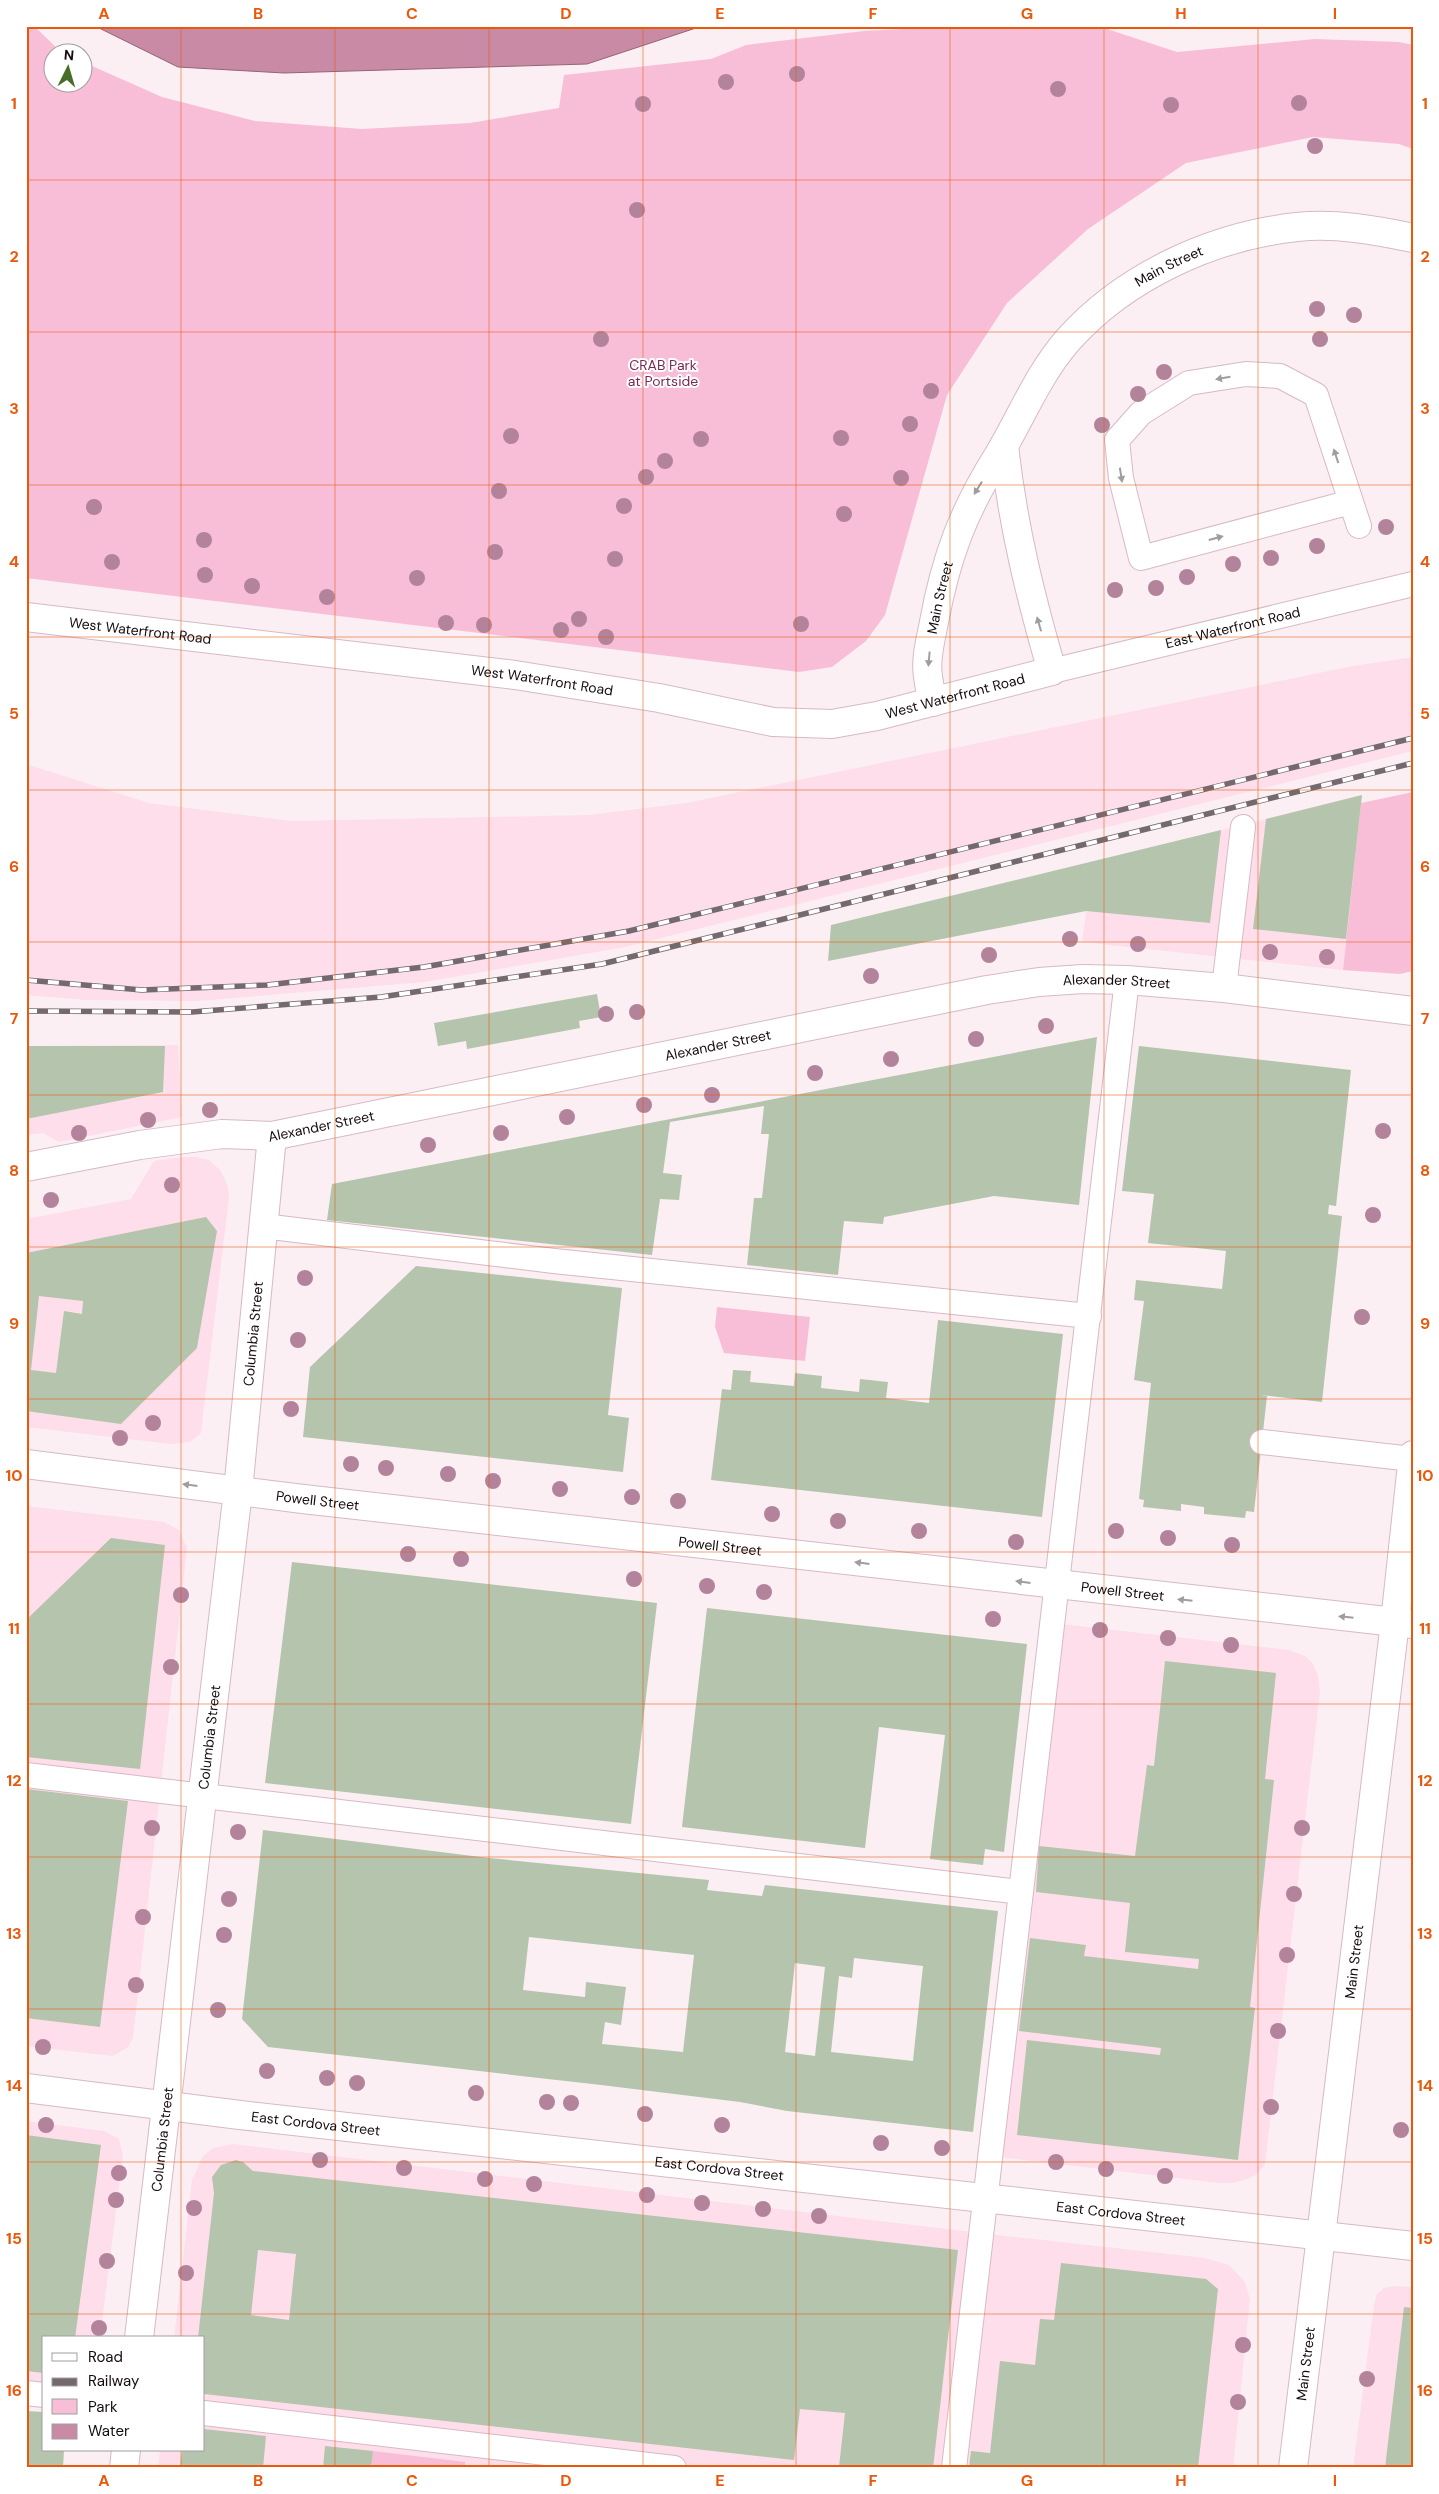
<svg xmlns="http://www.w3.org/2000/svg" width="1439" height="2494" viewBox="0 0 1439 2494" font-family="'DM Sans',sans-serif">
<rect width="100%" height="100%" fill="#fbeff4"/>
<g fill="#fedeeb">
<polygon points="1413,657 1413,751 625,947 425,982 198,1001 86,1000 26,995 26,764 149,803 292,821 589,815 686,803 1353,666"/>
<polygon points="1362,795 1343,970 1082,942 1093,862"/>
<polygon points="178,1045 182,1117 59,1142 43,1133 26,1135 26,1046"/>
<polygon points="182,1157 196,1157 209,1160 220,1170 227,1184 229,1197 201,1433 190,1442 171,1444 26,1427 26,1219 131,1199 154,1161"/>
<polygon points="26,1506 164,1522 179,1530 187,1548 133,2038 128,2047 113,2056 26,2046"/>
<polygon points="1053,1623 1289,1650 1305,1656 1313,1664 1318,1676 1320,1692 1266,2156 1265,2165 1257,2174 1248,2179 1233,2183 1219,2183 991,2156"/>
<polygon points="26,2121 104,2131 119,2139 123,2155 100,2338 44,2338 44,2395 26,2393"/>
<polygon points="233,2144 1006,2236 1205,2258 1229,2265 1245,2282 1250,2299 1233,2468 158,2468 160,2450 204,2450 204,2338 174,2338 192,2180 203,2156 213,2148"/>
<polygon points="1393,2286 1413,2287 1413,2468 1353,2468 1374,2305 1377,2294 1384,2288"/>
</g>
<g fill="#f9bed7">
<polygon points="26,26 34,26 61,52 52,52 52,82 82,82 83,62 162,97 255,121 362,129 470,123 559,108 564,75 711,59 746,45 864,31 962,26 1098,26 1177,52 1315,39 1399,42 1413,45 1413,149 1399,144 1313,137 1186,163 1088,229 1007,303 947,395 885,615 866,641 832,667 799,672 26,578"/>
<polygon points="1413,792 1413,971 1400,974 1343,970 1361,803"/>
<polygon points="717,1307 810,1317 805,1361 724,1353 715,1327"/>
<polygon points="373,2451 465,2462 465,2468 371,2468"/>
</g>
<polygon fill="#c98aa5" stroke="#936478" points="95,26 702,26 587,64 284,73 178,67"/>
<g fill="#b5c4ac" fill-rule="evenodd">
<polygon points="1362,795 1346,939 1253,929 1266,819"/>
<polygon points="1221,830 1210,923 1086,911 828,961 831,925"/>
<polygon points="597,994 601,1017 579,1021 580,1028 467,1049 466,1041 438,1046 434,1023"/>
<polygon points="1097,1037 1079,1205 994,1196 884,1217 883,1224 844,1221 838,1275 747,1265 754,1198 762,1198 769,1134 761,1134 764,1106 670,1122 663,1173 682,1175 679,1200 660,1199 652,1255 327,1220 332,1184"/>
<polygon points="26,1046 165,1046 163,1092 26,1119"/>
<polygon points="1139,1046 1351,1070 1336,1206 1329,1205 1328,1214 1342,1216 1322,1402 1261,1395 1267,1396 1254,1512 1246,1511 1245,1518 1204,1514 1204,1507 1181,1504 1181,1511 1143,1507 1144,1500 1139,1499 1151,1383 1134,1380 1144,1301 1134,1300 1136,1280 1222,1289 1226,1251 1148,1243 1154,1194 1122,1191"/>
<path d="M206,1217L217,1231L197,1348L121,1424L26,1411V1253ZM39,1296L83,1301L82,1314L64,1311L56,1373L31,1370Z"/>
<polygon points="416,1266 622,1288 608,1415 629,1418 623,1472 303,1437 310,1367"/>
<polygon points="938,1320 1063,1334 1042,1517 711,1480 722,1389 731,1390 733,1370 751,1371 750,1382 794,1386 795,1373 822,1376 821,1388 859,1392 860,1379 888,1382 886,1398 929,1403"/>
<polygon points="111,1538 165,1545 140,1769 26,1757 26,1620"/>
<polygon points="292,1562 657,1603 631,1824 265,1783"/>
<polygon points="707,1608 1027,1644 1004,1852 985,1849 983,1865 930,1859 945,1735 879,1727 865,1848 682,1827"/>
<polygon points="1165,1661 1276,1673 1265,1779 1274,1780 1250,2007 1255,2008 1238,2160 1017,2135 1027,2040 1160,2055 1161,2048 1019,2031 1030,1938 1086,1945 1084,1956 1198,1969 1199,1959 1125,1952 1130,1903 1036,1892 1039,1846 1135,1856 1147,1765 1154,1766"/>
<polygon points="26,1789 128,1801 100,2027 26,2018"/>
<path d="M263,1830L489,1858L709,1880L707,1890L762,1896L765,1885L998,1911L973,2132L787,2111L740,2102L601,2085L268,2047L242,2019ZM529,1937L694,1955L683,2052L602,2044L605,2022L621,2025L626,1987L586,1982L585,1997L523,1990ZM854,1958L923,1966L913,2061L831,2052L839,1976L852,1978ZM795,1963L825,1967L815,2056L785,2052Z"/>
<polygon points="26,2135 101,2145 75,2338 44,2338 44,2373 26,2371"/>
<path d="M236,2160L243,2162L253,2171L958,2250L933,2468L839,2467L845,2413L800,2409L794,2460L204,2394V2338H198L214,2193L212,2177L221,2165ZM258,2250L296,2254L289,2320L251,2315Z"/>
<polygon points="1061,2263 1206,2279 1218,2289 1198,2468 969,2468 971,2451 990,2453 1000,2361 1035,2365 1040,2319 1054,2320"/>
<polygon points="1404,2307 1413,2308 1413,2468 1385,2468"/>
<polygon points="26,2411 44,2412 44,2450 64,2450 63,2468 26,2468"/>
<polygon points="204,2429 266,2436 263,2468 180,2468 182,2450 204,2450"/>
<polygon points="325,2446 373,2451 371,2468 323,2468"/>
</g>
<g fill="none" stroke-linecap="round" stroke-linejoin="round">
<defs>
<g id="lane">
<polyline points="1351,502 1141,558 1121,478 1117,440 1141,413 1189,383 1246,374 1280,376 1316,395 1359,526"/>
<path id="s1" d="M1052,671L1413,584"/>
<polyline points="1224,988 1243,827"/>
<polyline points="263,1226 554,1261 1089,1316"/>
<polyline points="1262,1442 1412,1459"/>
<polyline points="26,1775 1020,1892"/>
<polyline points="26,2393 44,2395"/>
<polyline points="204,2413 674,2468"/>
<polyline points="954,2468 1127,980"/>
</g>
<g id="street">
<path id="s2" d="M26,617L515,675L659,698L773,722L832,724L877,716L1052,671C1030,595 1013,526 1004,446"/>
<path id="s3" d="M933,702C931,694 929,685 928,676C925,659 931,638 934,622C946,557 963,512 998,456C1021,418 1038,374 1068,340C1125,276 1213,236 1297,227C1336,223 1375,230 1413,238"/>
<path id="s4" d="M26,1167L140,1145L222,1134L272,1136L987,990L1039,982L1083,979L1127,980L1224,988L1413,1011"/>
<path id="s5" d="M238,1491L272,1136"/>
<polyline points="1395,1622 1413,1455"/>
</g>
<g id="secondary">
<path id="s6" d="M26,1464L303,1499L1413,1624"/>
<path id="s7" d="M26,2088L240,2115L1413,2246"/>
<path id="s8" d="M139,2338L238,1491"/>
<polyline points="124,2468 126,2450"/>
<path id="s9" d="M1293,2468L1395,1622"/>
</g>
</defs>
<use href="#lane" stroke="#d7b9c5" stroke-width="26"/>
<use href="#street" stroke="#d7b9c5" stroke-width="30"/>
<use href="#secondary" stroke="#d7b9c5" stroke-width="30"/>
<use href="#lane" stroke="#fff" stroke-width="24"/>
<use href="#street" stroke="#fff" stroke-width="28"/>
<use href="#secondary" stroke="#fff" stroke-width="28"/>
<defs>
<g id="rail">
<polyline points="26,980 142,990 267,985 424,967 629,931 1413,738"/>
<polyline points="26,1011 192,1012 381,997 602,964 1413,763"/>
</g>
</defs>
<use href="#rail" stroke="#74696e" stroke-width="5.5"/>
<use href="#rail" stroke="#fff" stroke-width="4" stroke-dasharray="11" stroke-linecap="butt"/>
</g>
<g fill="#b2839a">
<circle cx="797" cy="74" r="8"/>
<circle cx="726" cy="82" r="8"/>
<circle cx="1058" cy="89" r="8"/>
<circle cx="1299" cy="103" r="8"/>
<circle cx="643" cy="104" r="8"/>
<circle cx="1171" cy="105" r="8"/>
<circle cx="1315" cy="146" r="8"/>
<circle cx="637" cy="210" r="8"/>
<circle cx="1317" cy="309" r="8"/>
<circle cx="1354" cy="315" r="8"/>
<circle cx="601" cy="339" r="8"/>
<circle cx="1320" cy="339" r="8"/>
<circle cx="1164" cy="372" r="8"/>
<circle cx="931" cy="391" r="8"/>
<circle cx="1138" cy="394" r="8"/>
<circle cx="910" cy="424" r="8"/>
<circle cx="1102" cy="425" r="8"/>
<circle cx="511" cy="436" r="8"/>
<circle cx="841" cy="438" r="8"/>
<circle cx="701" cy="439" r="8"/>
<circle cx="665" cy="461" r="8"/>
<circle cx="646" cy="477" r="8"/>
<circle cx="901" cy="478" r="8"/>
<circle cx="499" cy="491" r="8"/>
<circle cx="624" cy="506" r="8"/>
<circle cx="94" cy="507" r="8"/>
<circle cx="844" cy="514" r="8"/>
<circle cx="1386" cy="527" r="8"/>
<circle cx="204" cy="540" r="8"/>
<circle cx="1317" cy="546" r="8"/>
<circle cx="495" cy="552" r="8"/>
<circle cx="1271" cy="558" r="8"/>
<circle cx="615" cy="559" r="8"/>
<circle cx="112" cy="562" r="8"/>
<circle cx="1233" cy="564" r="8"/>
<circle cx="205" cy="575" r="8"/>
<circle cx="1187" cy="577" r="8"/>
<circle cx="417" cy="578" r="8"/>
<circle cx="252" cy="586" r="8"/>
<circle cx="1156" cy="588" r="8"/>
<circle cx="1115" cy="590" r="8"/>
<circle cx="327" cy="597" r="8"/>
<circle cx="579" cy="619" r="8"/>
<circle cx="446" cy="623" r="8"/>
<circle cx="801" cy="624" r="8"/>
<circle cx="484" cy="625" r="8"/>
<circle cx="561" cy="630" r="8"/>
<circle cx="606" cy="637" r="8"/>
<circle cx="1070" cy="939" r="8"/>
<circle cx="1138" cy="944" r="8"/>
<circle cx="1270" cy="952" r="8"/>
<circle cx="989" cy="955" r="8"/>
<circle cx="1327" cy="957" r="8"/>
<circle cx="871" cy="976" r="8"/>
<circle cx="637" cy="1012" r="8"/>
<circle cx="606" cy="1014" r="8"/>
<circle cx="1046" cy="1026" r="8"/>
<circle cx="976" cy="1039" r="8"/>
<circle cx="891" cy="1059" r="8"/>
<circle cx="815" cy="1073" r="8"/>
<circle cx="712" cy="1095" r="8"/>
<circle cx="644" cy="1105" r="8"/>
<circle cx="210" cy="1110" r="8"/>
<circle cx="567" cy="1117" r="8"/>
<circle cx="148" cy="1120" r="8"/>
<circle cx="1383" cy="1131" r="8"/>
<circle cx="79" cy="1133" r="8"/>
<circle cx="501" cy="1133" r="8"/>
<circle cx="428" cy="1145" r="8"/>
<circle cx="172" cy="1185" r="8"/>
<circle cx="51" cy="1200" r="8"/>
<circle cx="1373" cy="1215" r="8"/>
<circle cx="305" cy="1278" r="8"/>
<circle cx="1362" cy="1317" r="8"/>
<circle cx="298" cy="1340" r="8"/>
<circle cx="291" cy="1409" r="8"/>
<circle cx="153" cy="1423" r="8"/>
<circle cx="120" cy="1438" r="8"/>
<circle cx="351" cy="1464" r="8"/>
<circle cx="386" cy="1468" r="8"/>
<circle cx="448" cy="1474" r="8"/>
<circle cx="493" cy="1481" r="8"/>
<circle cx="560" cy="1489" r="8"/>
<circle cx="632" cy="1497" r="8"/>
<circle cx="678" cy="1501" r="8"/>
<circle cx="772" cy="1514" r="8"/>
<circle cx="838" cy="1521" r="8"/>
<circle cx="919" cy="1531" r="8"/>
<circle cx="1116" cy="1531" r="8"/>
<circle cx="1168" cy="1538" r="8"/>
<circle cx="1016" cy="1542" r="8"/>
<circle cx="1232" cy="1545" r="8"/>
<circle cx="408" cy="1554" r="8"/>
<circle cx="461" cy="1559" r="8"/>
<circle cx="634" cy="1579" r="8"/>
<circle cx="707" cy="1586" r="8"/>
<circle cx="764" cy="1592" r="8"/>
<circle cx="181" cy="1595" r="8"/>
<circle cx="993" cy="1619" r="8"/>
<circle cx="1100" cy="1630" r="8"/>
<circle cx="1168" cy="1638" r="8"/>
<circle cx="1231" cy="1645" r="8"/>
<circle cx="171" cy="1667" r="8"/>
<circle cx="152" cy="1828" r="8"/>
<circle cx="1302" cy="1828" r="8"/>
<circle cx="238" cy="1832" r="8"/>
<circle cx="1294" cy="1894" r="8"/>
<circle cx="229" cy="1899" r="8"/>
<circle cx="143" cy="1917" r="8"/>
<circle cx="224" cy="1935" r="8"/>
<circle cx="1287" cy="1955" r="8"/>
<circle cx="136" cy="1985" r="8"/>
<circle cx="218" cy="2010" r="8"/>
<circle cx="1278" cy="2031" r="8"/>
<circle cx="43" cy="2047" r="8"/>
<circle cx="267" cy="2071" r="8"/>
<circle cx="327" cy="2078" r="8"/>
<circle cx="357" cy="2083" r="8"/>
<circle cx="476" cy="2093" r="8"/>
<circle cx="547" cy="2102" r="8"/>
<circle cx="571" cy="2103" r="8"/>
<circle cx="1271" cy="2107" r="8"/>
<circle cx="645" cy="2114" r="8"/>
<circle cx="46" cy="2125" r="8"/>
<circle cx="722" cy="2125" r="8"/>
<circle cx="1401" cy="2130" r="8"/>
<circle cx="881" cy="2143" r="8"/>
<circle cx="942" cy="2148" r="8"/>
<circle cx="320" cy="2160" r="8"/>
<circle cx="1056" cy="2162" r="8"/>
<circle cx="404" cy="2168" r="8"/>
<circle cx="1106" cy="2169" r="8"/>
<circle cx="119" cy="2173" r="8"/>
<circle cx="1165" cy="2176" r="8"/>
<circle cx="485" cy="2179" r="8"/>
<circle cx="534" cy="2184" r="8"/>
<circle cx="647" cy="2195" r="8"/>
<circle cx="116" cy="2200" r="8"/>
<circle cx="702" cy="2203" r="8"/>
<circle cx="194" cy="2208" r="8"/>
<circle cx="763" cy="2209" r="8"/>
<circle cx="819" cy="2216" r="8"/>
<circle cx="107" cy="2261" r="8"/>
<circle cx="186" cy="2273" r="8"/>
<circle cx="99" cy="2328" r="8"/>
<circle cx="1243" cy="2345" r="8"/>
<circle cx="1367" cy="2379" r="8"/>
<circle cx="1238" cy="2402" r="8"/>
</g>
<defs><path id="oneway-solid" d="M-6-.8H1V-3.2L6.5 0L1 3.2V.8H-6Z" transform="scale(1.25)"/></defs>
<g fill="#a19d9f">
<use href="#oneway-solid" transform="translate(1223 378) rotate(170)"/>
<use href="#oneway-solid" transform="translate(1336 456) rotate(-108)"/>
<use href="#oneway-solid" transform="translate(1121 475) rotate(81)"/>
<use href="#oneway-solid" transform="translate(978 488) rotate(122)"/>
<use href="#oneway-solid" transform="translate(1216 538) rotate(-15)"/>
<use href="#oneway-solid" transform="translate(1039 624) rotate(-106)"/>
<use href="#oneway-solid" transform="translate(929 659) rotate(95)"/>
<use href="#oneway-solid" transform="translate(190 1485) rotate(-173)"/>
<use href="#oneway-solid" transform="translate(862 1563) rotate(-173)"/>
<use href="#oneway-solid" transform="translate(1023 1582) rotate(-173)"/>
<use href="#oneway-solid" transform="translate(1185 1600) rotate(-174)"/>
<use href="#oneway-solid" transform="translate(1346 1617) rotate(-174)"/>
</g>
<path fill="none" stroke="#e8590c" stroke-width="1" stroke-opacity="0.55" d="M181,26V2338M335,26V2468M489,26V2468M643,26V2468M796,26V2468M950,26V2468M1104,26V2468M1258,26V2468M26,180H1413M26,332H1413M26,485H1413M26,637H1413M26,790H1413M26,942H1413M26,1095H1413M26,1247H1413M26,1399H1413M26,1552H1413M26,1704H1413M26,1857H1413M26,2009H1413M26,2162H1413M26,2314H1413M181,2450V2468"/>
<g text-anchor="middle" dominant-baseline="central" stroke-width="4" stroke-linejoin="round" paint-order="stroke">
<g font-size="14" fill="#150b0f" stroke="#fff">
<text stroke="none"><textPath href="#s3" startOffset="522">Main Street</textPath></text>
<text stroke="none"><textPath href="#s3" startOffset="106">Main Street</textPath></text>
<text stroke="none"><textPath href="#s1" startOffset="186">East Waterfront Road</textPath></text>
<text stroke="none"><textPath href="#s2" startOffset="115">West Waterfront Road</textPath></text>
<text stroke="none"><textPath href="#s2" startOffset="520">West Waterfront Road</textPath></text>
<text stroke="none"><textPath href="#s2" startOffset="940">West Waterfront Road</textPath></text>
<text stroke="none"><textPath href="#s4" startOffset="1109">Alexander Street</textPath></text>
<text stroke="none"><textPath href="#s4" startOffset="704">Alexander Street</textPath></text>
<text stroke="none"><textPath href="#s4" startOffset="299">Alexander Street</textPath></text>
<text stroke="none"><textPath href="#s5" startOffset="158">Columbia Street</textPath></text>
<text stroke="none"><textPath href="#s6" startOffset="294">Powell Street</textPath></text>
<text stroke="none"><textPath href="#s6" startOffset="699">Powell Street</textPath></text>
<text stroke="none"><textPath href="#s6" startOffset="1104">Powell Street</textPath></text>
<text stroke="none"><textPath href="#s8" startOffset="605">Columbia Street</textPath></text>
<text stroke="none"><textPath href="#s9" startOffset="510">Main Street</textPath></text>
<text stroke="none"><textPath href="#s7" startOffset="292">East Cordova Street</textPath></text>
<text stroke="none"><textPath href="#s8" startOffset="200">Columbia Street</textPath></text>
<text stroke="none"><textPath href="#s7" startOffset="698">East Cordova Street</textPath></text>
<text stroke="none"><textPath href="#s7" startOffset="1102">East Cordova Street</textPath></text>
<text stroke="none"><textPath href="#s9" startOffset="105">Main Street</textPath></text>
</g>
<g font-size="14" fill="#772b51" stroke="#fff">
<text x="663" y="365">CRAB Park<tspan x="663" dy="16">at Portside</tspan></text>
</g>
</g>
<rect width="1439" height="2494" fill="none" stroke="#ffffff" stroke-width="55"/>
<rect x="42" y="2336" width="162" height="115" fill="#ffffff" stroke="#a19d9f"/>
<rect x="52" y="2353" width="25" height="8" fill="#ffffff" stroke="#a19d9f"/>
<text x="88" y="2362" font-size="15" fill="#150b0f">Road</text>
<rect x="52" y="2378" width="25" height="8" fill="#74696e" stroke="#a19d9f"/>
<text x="88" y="2386" font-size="15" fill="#150b0f">Railway</text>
<rect x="52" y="2399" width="25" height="15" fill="#f9bed7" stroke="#a19d9f"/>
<text x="88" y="2412" font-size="15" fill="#150b0f">Park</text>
<rect x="52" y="2424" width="25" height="15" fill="#c98aa5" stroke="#a19d9f"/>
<text x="88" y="2436" font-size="15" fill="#150b0f">Water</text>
<g transform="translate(68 68) rotate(5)"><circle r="24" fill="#ffffff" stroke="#a19d9f"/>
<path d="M0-4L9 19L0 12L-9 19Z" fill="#476d28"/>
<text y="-8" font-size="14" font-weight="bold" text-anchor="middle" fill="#150b0f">N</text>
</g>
<rect x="28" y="28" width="1384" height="2438" fill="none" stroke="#e8590c" stroke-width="2"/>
<g font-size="16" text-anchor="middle" font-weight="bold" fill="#e8590c">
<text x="104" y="19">A</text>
<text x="258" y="19">B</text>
<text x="412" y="19">C</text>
<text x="566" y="19">D</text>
<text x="720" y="19">E</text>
<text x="873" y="19">F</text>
<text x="1027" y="19">G</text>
<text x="1181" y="19">H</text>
<text x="1335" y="19">I</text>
<text x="14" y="109">1</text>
<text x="1425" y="109">1</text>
<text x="14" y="262">2</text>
<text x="1425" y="262">2</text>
<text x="14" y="414">3</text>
<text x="1425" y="414">3</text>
<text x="14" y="567">4</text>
<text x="1425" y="567">4</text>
<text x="14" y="719">5</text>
<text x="1425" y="719">5</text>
<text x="14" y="872">6</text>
<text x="1425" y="872">6</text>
<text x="14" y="1024">7</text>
<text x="1425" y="1024">7</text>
<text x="14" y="1176">8</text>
<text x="1425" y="1176">8</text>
<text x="14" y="1329">9</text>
<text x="1425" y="1329">9</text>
<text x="14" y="1481">10</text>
<text x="1425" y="1481">10</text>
<text x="14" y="1634">11</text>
<text x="1425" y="1634">11</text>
<text x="14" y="1786">12</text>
<text x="1425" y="1786">12</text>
<text x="14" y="1939">13</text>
<text x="1425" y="1939">13</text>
<text x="14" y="2091">14</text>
<text x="1425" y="2091">14</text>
<text x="14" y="2244">15</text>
<text x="1425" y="2244">15</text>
<text x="14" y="2396">16</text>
<text x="1425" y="2396">16</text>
<text x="104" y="2486">A</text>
<text x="258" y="2486">B</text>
<text x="412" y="2486">C</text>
<text x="566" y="2486">D</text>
<text x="720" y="2486">E</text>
<text x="873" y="2486">F</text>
<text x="1027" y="2486">G</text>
<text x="1181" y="2486">H</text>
<text x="1335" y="2486">I</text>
</g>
</svg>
